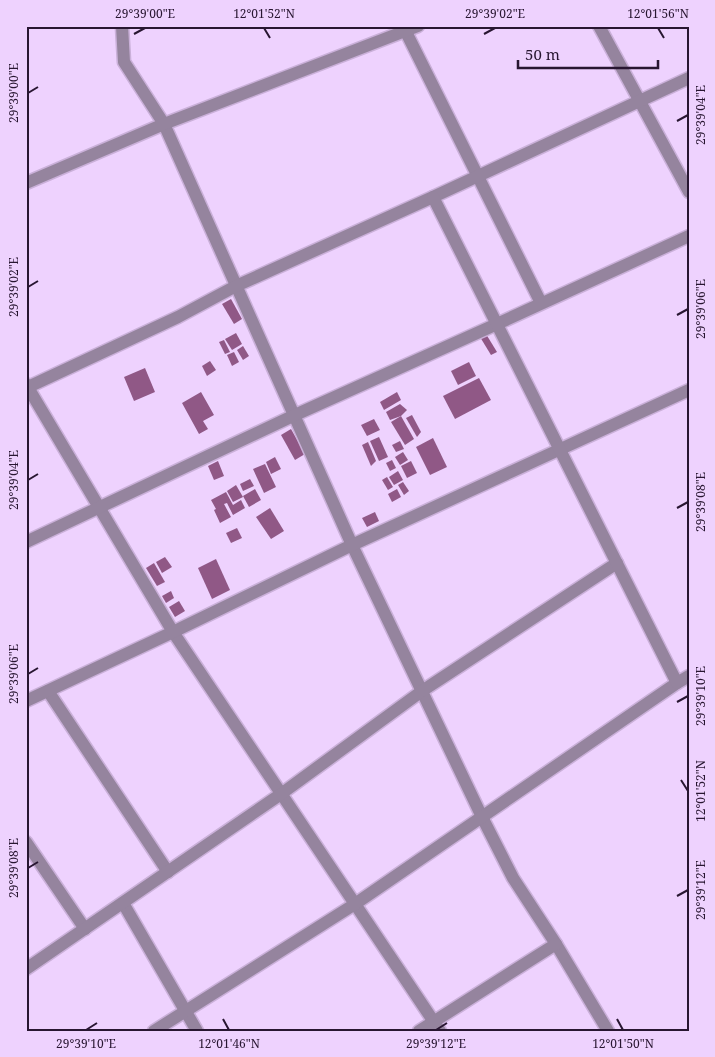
<svg xmlns="http://www.w3.org/2000/svg" width="715" height="1057" viewBox="0 0 715 1057" font-family="'Noto Serif',serif">
<rect width="100%" height="100%" fill="#eed2fe"/>
<g fill="#905886">
<polygon points="231,299 242,319 234,324 222,304"/>
<polygon points="236,333 242,344 232,350 225,339"/>
<polygon points="486,334 497,352 491,355 480,337"/>
<polygon points="224,340 230,352 225,354 219,342"/>
<polygon points="243,346 249,356 243,360 237,350"/>
<polygon points="234,352 239,362 232,366 227,355"/>
<polygon points="210,361 216,370 207,376 202,366"/>
<polygon points="469,362 476,376 458,385 451,371"/>
<polygon points="145,368 155,392 134,401 124,377"/>
<polygon points="479,378 491,400 455,419 443,396"/>
<polygon points="201,392 214,415 203,421 208,429 199,434 182,403"/>
<polygon points="397,392 401,400 384,410 380,402"/>
<polygon points="400,404 407,410 401,416 390,420 386,412"/>
<polygon points="412,415 421,432 417,437 406,418"/>
<polygon points="401,416 414,439 405,445 391,422"/>
<polygon points="374,419 380,430 367,436 361,425"/>
<polygon points="291,429 305,454 295,460 281,435"/>
<polygon points="379,437 388,457 379,461 370,441"/>
<polygon points="433,438 447,467 430,475 416,447"/>
<polygon points="400,441 404,449 396,452 392,445"/>
<polygon points="368,442 376,461 371,466 362,445"/>
<polygon points="403,452 408,460 400,465 395,457"/>
<polygon points="275,457 281,469 271,474 266,462"/>
<polygon points="392,460 396,468 390,471 386,463"/>
<polygon points="218,461 224,476 214,480 208,466"/>
<polygon points="411,461 417,473 407,478 401,466"/>
<polygon points="265,464 276,487 264,493 253,469"/>
<polygon points="398,471 403,480 394,485 389,477"/>
<polygon points="387,477 393,487 388,490 382,480"/>
<polygon points="250,479 254,486 243,491 240,484"/>
<polygon points="403,482 409,491 404,495 398,485"/>
<polygon points="236,485 243,497 233,502 227,491"/>
<polygon points="255,489 261,500 249,507 243,496"/>
<polygon points="397,489 401,497 392,502 388,494"/>
<polygon points="226,492 233,505 241,500 245,508 233,515 227,503 224,504 231,517 220,523 214,510 216,509 211,500"/>
<polygon points="270,508 284,531 271,539 256,517"/>
<polygon points="375,512 379,521 367,527 362,518"/>
<polygon points="237,528 242,538 231,543 226,533"/>
<polygon points="165,557 172,567 162,573 156,562"/>
<polygon points="216,559 230,590 212,599 198,568"/>
<polygon points="154,563 165,582 157,586 146,568"/>
<polygon points="171,591 174,598 166,603 162,596"/>
<polygon points="179,601 185,611 175,617 169,607"/>
</g>
<g fill="none" stroke-linecap="round" stroke-linejoin="round">
<defs>
<g id="minor">
<polyline points="122,26 124,62 164,124 352,545 482,817 513,878 556,944 608,1031"/>
<polyline points="403,26 541,303"/>
<polyline points="599,26 689,192"/>
<polyline points="26,183 164,124 418,26"/>
<polyline points="26,384 173,632 440,1031"/>
<polyline points="26,388 178,317 236,286 433,197 689,78"/>
<polyline points="26,542 295,415 497,324 689,236"/>
<polyline points="48,691 168,872"/>
<polyline points="26,701 173,632 352,545 689,390"/>
<polyline points="26,842 85,929"/>
<polyline points="123,903 197,1031"/>
<polyline points="26,969 281,794 422,691 617,563"/>
<polyline points="154,1031 355,904 677,683"/>
<polyline points="419,1031 556,944"/>
</g>
<polyline id="tertiary" points="433,197 677,683 689,676"/>
</defs>
<use href="#minor" stroke="#cab0d9" stroke-width="15"/>
<use href="#tertiary" stroke="#cab0d9" stroke-width="15"/>
<use href="#minor" stroke="#95849e" stroke-width="12"/>
<use href="#tertiary" stroke="#95849e" stroke-width="12"/>
</g>
<path fill="none" stroke="#281631" stroke-width="2" d="M264,28L270,38M658,28L664,38M134,34L145,28M484,34L495,28M28,93L38,87M677,121L688,115M28,287L38,281M677,315L688,309M28,480L38,474M677,508L688,502M28,674L38,668M677,702L688,696M681,780L688,791M28,868L38,862M677,896L688,890M223,1019L229,1030M617,1019L623,1030M86,1030L97,1023M436,1030L447,1023"/>
<rect width="715" height="1057" fill="none" stroke="#eed2fe" stroke-width="55"/>
<path d="M518 60v8h140v-8" fill="none" stroke="#281631" stroke-width="2.5"/>
<text x="525" y="60" font-size="15" fill="#281631" stroke="#eed2fe" stroke-width="4" paint-order="stroke">50 m</text>
<rect x="28" y="28" width="660" height="1002" fill="none" stroke="#281631" stroke-width="2"/>
<g font-size="12" text-anchor="middle" fill="#281631">
<text x="145" y="18">29°39'00"E</text>
<text x="264" y="18">12°01'52"N</text>
<text x="495" y="18">29°39'02"E</text>
<text x="658" y="18">12°01'56"N</text>
<text transform="translate(14 93) rotate(-90)" y="4">29°39'00"E</text>
<text transform="translate(701 115) rotate(-90)" y="4">29°39'04"E</text>
<text transform="translate(14 287) rotate(-90)" y="4">29°39'02"E</text>
<text transform="translate(701 309) rotate(-90)" y="4">29°39'06"E</text>
<text transform="translate(14 480) rotate(-90)" y="4">29°39'04"E</text>
<text transform="translate(701 502) rotate(-90)" y="4">29°39'08"E</text>
<text transform="translate(14 674) rotate(-90)" y="4">29°39'06"E</text>
<text transform="translate(701 696) rotate(-90)" y="4">29°39'10"E</text>
<text transform="translate(701 791) rotate(-90)" y="4">12°01'52"N</text>
<text transform="translate(14 868) rotate(-90)" y="4">29°39'08"E</text>
<text transform="translate(701 890) rotate(-90)" y="4">29°39'12"E</text>
<text x="86" y="1048">29°39'10"E</text>
<text x="229" y="1048">12°01'46"N</text>
<text x="436" y="1048">29°39'12"E</text>
<text x="623" y="1048">12°01'50"N</text>
</g>
</svg>
